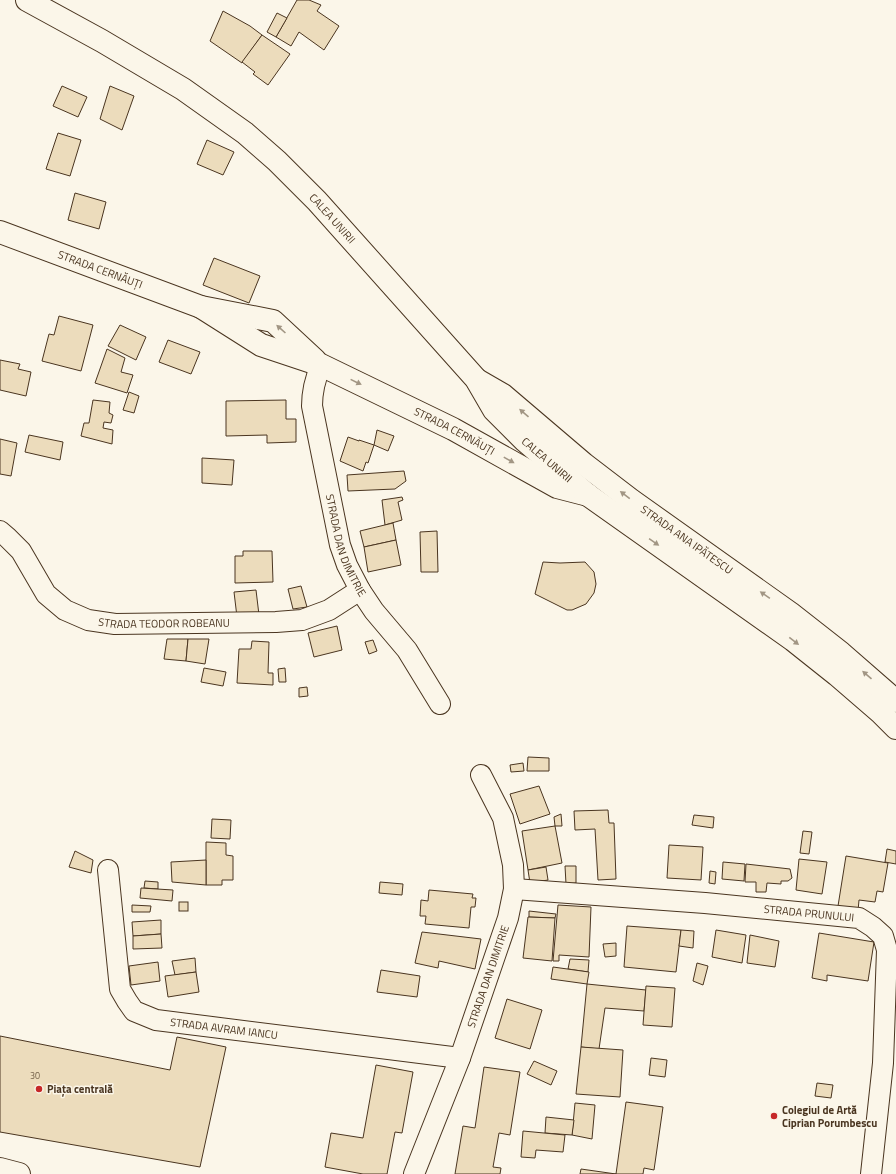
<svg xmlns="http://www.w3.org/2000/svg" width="896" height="1174" viewBox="0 0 896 1174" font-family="'Titillium Web',sans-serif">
<rect width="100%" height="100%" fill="#fbf6e9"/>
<g fill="#ecdcbc" stroke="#4a3520">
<polygon points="297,0 309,0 321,5 317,11 339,26 324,50 299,32 291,46 276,37"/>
<polygon points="223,11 250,26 262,35 242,63 210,41"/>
<polygon points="277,13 287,18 276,37 267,32"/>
<polygon points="262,35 290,54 268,85 253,74 255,72 242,62"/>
<polygon points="62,86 87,97 78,117 53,106"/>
<polygon points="110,86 134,96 122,130 100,119"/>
<polygon points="58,133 81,140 70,176 46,169"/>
<polygon points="207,140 234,152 223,175 197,164"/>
<polygon points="75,193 106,202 99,229 68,220"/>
<polygon points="214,258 260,276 249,303 203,285"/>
<polygon points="59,316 93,325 81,371 42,361 49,334 54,335"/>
<polygon points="120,325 146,337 136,360 108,346"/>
<polygon points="168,340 200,352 191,374 159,362"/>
<polygon points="107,349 125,358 121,372 133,375 127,393 95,383"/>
<polygon points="0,360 20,364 18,369 31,372 26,396 0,390"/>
<polygon points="129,392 139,396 134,413 123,410"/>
<polygon points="93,400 110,402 109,413 113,415 111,423 104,422 103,428 113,430 112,444 81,436 84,423 89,423"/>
<polygon points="286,400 286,419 296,419 296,442 267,443 267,435 226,436 226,401"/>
<polygon points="377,430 394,436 388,451 374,445"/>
<polygon points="29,435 63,442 60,460 25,452"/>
<polygon points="348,437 359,441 359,440 374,445 368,463 366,462 363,471 340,461"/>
<polygon points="0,439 17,443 11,476 0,474"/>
<polygon points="202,458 234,460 232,485 202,483"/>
<polygon points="404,471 406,481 395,489 348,491 347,475"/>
<polygon points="402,497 403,500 398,502 402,520 385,525 382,500"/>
<polygon points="393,523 396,540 364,547 360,531"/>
<polygon points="437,531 438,572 421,572 420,532"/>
<polygon points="396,540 401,565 368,572 364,547"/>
<polygon points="243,551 272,551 273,582 235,583 235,556 243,556"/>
<polygon points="543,562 560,563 585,562 594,572 596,584 594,593 586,604 572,610 567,610 535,594"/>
<polygon points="301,586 307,607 293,609 288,589"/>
<polygon points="256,590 259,615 237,617 234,592"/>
<polygon points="337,626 342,650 314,657 308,633"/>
<polygon points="167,639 188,639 186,661 164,659"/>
<polygon points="188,639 209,639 205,664 186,661"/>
<polygon points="373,640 377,651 369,654 365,642"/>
<polygon points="252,641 269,642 268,673 273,673 273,685 237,683 239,649 251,649"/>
<polygon points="204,668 226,672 223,686 201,682"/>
<polygon points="285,668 286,682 279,682 278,669"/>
<polygon points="307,687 308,696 299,697 299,688"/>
<polygon points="528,757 549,758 549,771 527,771"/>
<polygon points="523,763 524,771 511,772 510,765"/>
<polygon points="539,786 550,814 520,824 510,794"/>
<polygon points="608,810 609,823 614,823 616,879 598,880 595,829 575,830 574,811"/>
<polygon points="561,814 562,826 555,826 554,817"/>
<polygon points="694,815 714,817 713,828 692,825"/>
<polygon points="212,819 231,820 230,839 211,838"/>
<polygon points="555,826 562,863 528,870 522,831"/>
<polygon points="803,831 812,832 809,854 800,853"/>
<polygon points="206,842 226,843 226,855 233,856 233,880 222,880 222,885 206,885"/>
<polygon points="669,845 703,847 701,880 667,878"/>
<polygon points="887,849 896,851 896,864 885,862"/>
<polygon points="75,851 93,860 91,873 69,867"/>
<polygon points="846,856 888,863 883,892 877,891 875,902 859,900 858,911 838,906"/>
<polygon points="799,859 827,862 822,894 796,890"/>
<polygon points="206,860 206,885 172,882 171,862"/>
<polygon points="723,862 745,864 744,881 722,879"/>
<polygon points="746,864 790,869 792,878 788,881 781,881 781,884 767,883 766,892 756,892 756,882 745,882"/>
<polygon points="565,866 576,866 576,883 566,884"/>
<polygon points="546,867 548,880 530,883 528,870"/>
<polygon points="710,871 716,872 715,884 709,883"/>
<polygon points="145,881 158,882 158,889 144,888"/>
<polygon points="380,882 403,884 402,895 379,893"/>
<polygon points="141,888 173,890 172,901 140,898"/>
<polygon points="429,890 473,894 472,898 476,898 475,907 471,907 469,928 425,924 426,916 420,916 421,900 428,901"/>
<rect x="179" y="902" width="9" height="9"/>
<polygon points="132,905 151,906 150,912 132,912"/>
<polygon points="558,905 591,907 589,957 559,955 559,961 553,961"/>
<polygon points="529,911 556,914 555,918 529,917"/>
<polygon points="528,917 555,918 552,961 523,958"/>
<polygon points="161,920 161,934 133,936 132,922"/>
<polygon points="627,926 681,930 676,972 624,967"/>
<polygon points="681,930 694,931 693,948 679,946"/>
<polygon points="716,930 746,935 742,963 712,957"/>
<polygon points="422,932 481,939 475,969 439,961 438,968 415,963"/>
<polygon points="819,933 874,942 868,981 827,975 827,981 812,978"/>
<polygon points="161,934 162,948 133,949 133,936"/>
<polygon points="750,935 779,941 775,967 747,963"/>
<polygon points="616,943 616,956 605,957 603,944"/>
<polygon points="195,958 196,972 175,975 172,961"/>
<polygon points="570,959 589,960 588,972 568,969"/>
<polygon points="158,962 160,981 131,985 129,966"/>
<polygon points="697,963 708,966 703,985 693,981"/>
<polygon points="553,967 589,972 587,984 551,979"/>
<polygon points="381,970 420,976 417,997 377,992"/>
<polygon points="196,972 199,992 168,997 165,976"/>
<polygon points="587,984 646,990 644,1011 605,1008 599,1049 581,1047"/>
<polygon points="646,986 675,988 672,1027 643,1025"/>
<polygon points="507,999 542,1010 530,1049 495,1038"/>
<polygon points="0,1036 170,1070 177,1037 226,1047 200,1167 0,1132"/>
<polygon points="581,1047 623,1050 620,1097 576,1094"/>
<polygon points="651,1058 667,1060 665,1077 649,1075"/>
<polygon points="534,1061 557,1071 551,1085 527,1074"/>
<polygon points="376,1065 413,1072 402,1133 395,1132 387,1174 363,1174 325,1167 331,1133 363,1138"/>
<polygon points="484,1067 520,1072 510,1135 499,1133 493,1167 501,1168 500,1174 455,1174 463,1126 475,1128"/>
<polygon points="817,1083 833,1085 831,1098 815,1096"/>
<polygon points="626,1102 663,1107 654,1170 644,1168 643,1174 580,1174 581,1169 616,1174"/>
<polygon points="575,1103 595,1105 592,1139 572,1135"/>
<polygon points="546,1117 574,1120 572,1135 545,1133"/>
<polygon points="523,1131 565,1135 563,1152 536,1150 535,1158 521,1157"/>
</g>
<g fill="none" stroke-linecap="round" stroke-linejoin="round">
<defs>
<g id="street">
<path id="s1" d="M321,365C315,379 312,390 312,406L340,545L347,565L360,590L374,611L407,650L440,704"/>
<path id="s2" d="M0,531L7,537L21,551L46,594L65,610L88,620L115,624L276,622L302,620L329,610L360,590"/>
<path id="s3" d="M108,870L120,989L127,1001L134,1011L156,1020L460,1058"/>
<path id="s4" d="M514,889L705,903L859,918L873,927L883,936L887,950L883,1063L871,1174"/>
<path id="s5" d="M414,1174L460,1058L508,918L514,889L513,865L503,818L481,775"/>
</g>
<g id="secondary">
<path id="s6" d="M0,232L201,307L273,321L315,360"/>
<path id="s7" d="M201,307L261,345L321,365L453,429L557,487L588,495"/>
<polyline points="0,1169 19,1174"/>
</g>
<g id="primary">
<path id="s8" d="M27,0L102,41L183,89L245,133L277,161L317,201L476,379L494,410L525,441L588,495L793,640L837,675L881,713L896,728"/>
<path id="s9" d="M477,380L503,395L584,464L631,500L790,613L841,653L896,701"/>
</g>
</defs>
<use href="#street" stroke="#4a3520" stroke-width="22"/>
<use href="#secondary" stroke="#4a3520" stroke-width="24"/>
<use href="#primary" stroke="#4a3520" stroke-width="24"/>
<use href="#street" stroke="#fbf6e9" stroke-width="20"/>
<use href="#secondary" stroke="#fbf6e9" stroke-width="22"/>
<use href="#primary" stroke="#fbf6e9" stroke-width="22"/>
</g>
<defs><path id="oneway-solid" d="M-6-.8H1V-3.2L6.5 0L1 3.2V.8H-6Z"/></defs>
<g fill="#a29684">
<use href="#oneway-solid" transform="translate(281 329) rotate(-138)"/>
<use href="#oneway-solid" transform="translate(356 382) rotate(26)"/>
<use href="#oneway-solid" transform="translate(524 413) rotate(-139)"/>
<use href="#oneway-solid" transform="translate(509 460) rotate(29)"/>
<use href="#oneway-solid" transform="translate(625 495) rotate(-143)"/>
<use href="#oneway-solid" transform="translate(654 542) rotate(35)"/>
<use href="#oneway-solid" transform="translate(765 595) rotate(-145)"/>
<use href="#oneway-solid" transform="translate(794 641) rotate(38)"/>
<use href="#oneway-solid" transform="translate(867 675) rotate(-139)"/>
</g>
<g fill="#c62828" stroke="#fbf6e9" stroke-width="1.5">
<circle cx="39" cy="1089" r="4"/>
<circle cx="774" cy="1116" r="4"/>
</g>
<g text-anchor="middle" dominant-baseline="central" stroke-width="3" stroke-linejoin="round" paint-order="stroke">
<g font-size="9" fill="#725f47">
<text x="35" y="1075">30</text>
</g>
<g font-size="11" fill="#4a3520" stroke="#fbf6e9">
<text stroke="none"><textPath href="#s8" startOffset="378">CALEA UNIRII</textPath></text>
<text stroke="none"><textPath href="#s6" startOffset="107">STRADA CERNĂUȚI</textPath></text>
<text stroke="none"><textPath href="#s7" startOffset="283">STRADA CERNĂUȚI</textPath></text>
<text stroke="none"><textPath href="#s8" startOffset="702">CALEA UNIRII</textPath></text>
<text stroke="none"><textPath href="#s9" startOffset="264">STRADA ANA IPĂTESCU</textPath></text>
<text stroke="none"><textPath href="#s1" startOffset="186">STRADA DAN DIMITRIE</textPath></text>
<text stroke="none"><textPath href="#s2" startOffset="205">STRADA TEODOR ROBEANU</textPath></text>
<text stroke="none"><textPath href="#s4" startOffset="296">STRADA PRUNULUI</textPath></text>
<text stroke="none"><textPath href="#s5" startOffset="211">STRADA DAN DIMITRIE</textPath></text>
<text stroke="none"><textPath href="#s3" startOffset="238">STRADA AVRAM IANCU</textPath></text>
</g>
<g font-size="11" font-weight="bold" fill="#4a3520" stroke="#fbf6e9" text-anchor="start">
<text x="47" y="1089">Piața centrală</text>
<text x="782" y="1110">Colegiul de Artă<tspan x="782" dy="13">Ciprian Porumbescu</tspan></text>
</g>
</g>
</svg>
